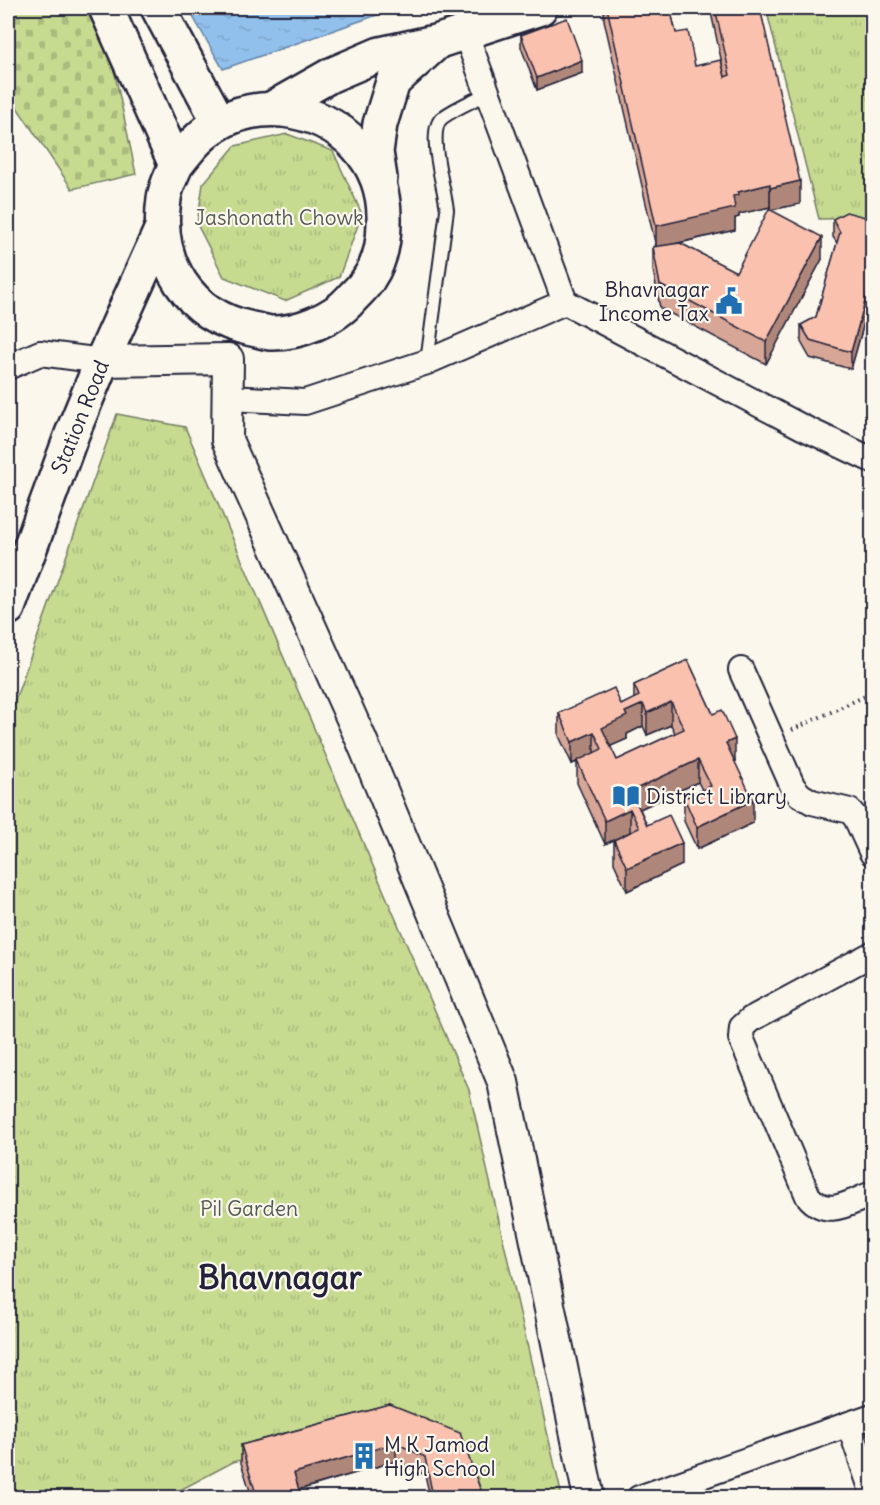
<svg xmlns="http://www.w3.org/2000/svg" width="880" height="1505" viewBox="0 0 880 1505" font-family="Delius,sans-serif">
<defs>
<pattern id="cemetery-stones" width="16" height="16" patternUnits="userSpaceOnUse" patternTransform="scale(1.5)"><rect width="16" height="16" fill="#c6da90"/><path d="M2 7V4a2 2 0 0 1 4 0v3zM10 15v-3a2 2 0 0 1 4 0v3z" fill="#aabb7d"/></pattern>
<pattern id="park-tufts" width="24" height="20" patternUnits="userSpaceOnUse" patternTransform="scale(1.5)"><rect width="24" height="20" fill="#c6da90"/><path d="M3 7l-1-3M5 7V3M7 7l1-3M15 17l-1-3M17 17v-4M19 17l1-3" fill="none" stroke="#aabb7d"/></pattern>
<pattern id="water-ripples" width="26" height="14" patternUnits="userSpaceOnUse" patternTransform="scale(1.5)"><rect width="26" height="14" fill="#90c0eb"/><path d="M2 4q2-2 4 0t4 0M15 11q2-2 4 0t4 0" fill="none" stroke="#7ca5ca"/></pattern>
</defs>
<rect width="100%" height="100%" fill="#fbf7ec"/>
<filter id="ink" filterUnits="userSpaceOnUse"><feTurbulence type="fractalNoise" baseFrequency=".0167" numOctaves="2"/><feDisplacementMap in="SourceGraphic" scale="12" xChannelSelector="R" yChannelSelector="G"/><feConvolveMatrix kernelMatrix="1 2 1 2 8 2 1 2 1" color-interpolation-filters="sRGB"/></filter>
<g filter="url(#ink)">
<polygon fill="url(#cemetery-stones)" stroke="#747e66" stroke-width="1.5" points="8,8 91,8 107,36 136,174 72,189 8,94"/>
<g fill="url(#park-tufts)" stroke="#747e66" stroke-width="1.5">
<polygon points="766,8 872,8 872,218 819,219"/>
<polygon points="287,134 333,151 362,214 339,277 285,301 224,277 197,224 203,184 235,146"/>
<polygon points="117,414 185,427 469,1090 562,1497 484,1497 465,1448 390,1420 233,1462 167,1497 8,1498 8,720"/>
</g>
<polygon fill="url(#water-ripples)" stroke="#6481a5" stroke-width="1.5" points="188,8 397,8 223,69"/>
<g fill="none" stroke-linecap="round" stroke-linejoin="round">
<defs>
<path id="service" d="M427,362L447,210C445,189 426,131 442,118C455,108 473,101 488,93"/>
<g id="minor">
<polyline points="465,32 565,302 802,427 872,460"/>
<polyline points="8,367 40,353 102,361"/>
<polyline points="228,398 305,402 427,362 565,302"/>
<polyline points="741,670 793,787 800,795 812,802 850,811 856,818 872,853"/>
<path d="M872,954L751,1019L742,1027L741,1038L808,1196C828,1219 848,1203 872,1194"/>
<polyline points="849,1424 872,1491"/>
<polyline points="639,1498 872,1416"/>
</g>
<polyline id="tertiary" points="102,361 228,359 227,440 361,739 503,1082 589,1498"/>
<g id="secondary">
<path d="M106,8L176,165C172,175 165,187 164,199C155,262 188,316 252,329C258,330 264,332 270,333C297,334 334,319 351,299C357,292 365,286 369,278C380,262 384,241 384,222C386,161 342,117 283,110C262,108 236,112 218,124C200,134 189,149 176,165"/>
<polyline points="158,8 219,122"/>
<polyline points="271,109 331,75 380,54 439,41 540,8"/>
<polyline points="380,178 376,152 380,124 393,82 437,42"/>
<polyline points="8,608 72,434 102,361 161,230"/>
</g>
</defs>
<use href="#service" stroke="#22223b" stroke-width="16"/>
<use href="#minor" stroke="#22223b" stroke-width="28"/>
<use href="#tertiary" stroke="#22223b" stroke-width="34"/>
<use href="#secondary" stroke="#22223b" stroke-width="38"/>
<polyline stroke="#22223b" stroke-width="4" stroke-dasharray="1.5 4.5" stroke-linecap="butt" points="792,730 872,693"/>
<use href="#service" stroke="#fbf7ec" stroke-width="12"/>
<use href="#minor" stroke="#fbf7ec" stroke-width="24"/>
<use href="#tertiary" stroke="#fbf7ec" stroke-width="30"/>
<use href="#secondary" stroke="#fbf7ec" stroke-width="33"/>
</g>
<g fill="#d7a696" stroke="#22223b" stroke-width="1.5" fill-rule="evenodd">
<path d="M604,8H670L676,33L695,66L725,77L710,8H760L800,204L771,210L822,259L766,364L660,308L653,270V247H656L604,20ZM770,207V210L736,272L680,243L735,230V218L739,217V214Z"/>
<polygon points="521,35 582,73 537,90 521,47"/>
<polygon points="833,219 873,219 873,291 851,369 810,358 801,342 801,325 816,317 837,243 833,237"/>
<path d="M688,660L735,761L734,762L753,823L697,849L684,821V798L702,790L698,782L640,809L647,825L682,865L627,891L614,863V840L631,832L605,844L577,783V762L572,764L559,736V713L621,705L634,699V685ZM671,725L675,733L617,760L610,746L627,739V734L643,726L647,735Z"/>
<polygon points="390,1405 483,1497 430,1497 425,1475 396,1461 299,1490 301,1497 252,1497 241,1463 241,1445"/>
</g>
<g fill="#af877a" stroke="#22223b" stroke-width="1.5">
<polygon points="582,60 582,73 537,90 537,78"/>
<polygon points="800,181 800,204 770,210 770,188"/>
<polygon points="770,184 770,207 739,214 739,217 735,218 735,230 656,248 656,226 733,196 738,192"/>
<polygon points="822,237 822,259 766,364 766,342"/>
<polygon points="873,273 873,291 851,369 851,352"/>
<polygon points="671,702 671,725 647,735 647,713"/>
<polygon points="643,704 643,726 627,734 627,739 602,750 602,728 625,712"/>
<polygon points="594,732 594,754 572,764 572,742"/>
<polygon points="735,739 735,761 726,766 726,743"/>
<polygon points="698,760 698,782 631,813 631,791"/>
<polygon points="753,800 753,823 697,849 697,827"/>
<polygon points="630,809 630,832 605,844 605,821"/>
<polygon points="682,843 682,865 627,891 627,868"/>
<polygon points="396,1443 396,1461 294,1491 294,1473"/>
</g>
<g fill="#fac1ae" stroke="#22223b" stroke-width="1.5" fill-rule="evenodd">
<polygon points="607,8 670,8 676,33 688,31 695,66 721,60 725,77 730,75 715,8 760,8 800,181 770,188 770,184 738,192 739,195 733,196 735,208 656,226"/>
<polygon points="567,18 582,60 537,78 521,35"/>
<polygon points="769,209 822,237 766,342 660,285 653,247 680,243 736,272"/>
<polygon points="846,212 873,219 873,273 851,352 810,340 801,325 816,317 840,232 833,219"/>
<path d="M688,660L713,714L722,710L735,739L726,743L753,800L697,827L684,798L711,786L698,760L631,791L647,825L669,815L682,843L627,868L614,840L639,828L630,809L605,821L577,761L602,749L594,732L572,742L559,713L614,688L621,705L639,696L634,685ZM671,702L684,729L617,760L602,728L627,716L625,712L643,704L647,713Z"/>
<polygon points="390,1405 460,1433 483,1497 433,1497 425,1457 396,1443 294,1473 301,1497 257,1497 241,1445"/>
</g>
</g>
<defs>
<symbol id="civic-bare" viewBox="-9 -9 18 18"><path d="M-.6-6.5H3V-4.5H.6V-3L4-1V1h2V6H-6V1h2V-1L-.6-3ZM-1.2 2.5V6h2.4V2.5Z" fill="#1f6fb2" stroke="#fbf7ec" stroke-width="2.5" paint-order="stroke"/></symbol>
<symbol id="library-bare" viewBox="-9 -9 18 18"><path d="M-6-4Q-3-5.5-.7-3.5V5Q-3 3-6 4ZM6-4Q3-5.5 .7-3.5V5Q3 3 6 4Z" fill="#1f6fb2" stroke="#fbf7ec" stroke-width="2.5" paint-order="stroke"/></symbol>
<symbol id="building-bare" viewBox="-9 -9 18 18"><path d="M-4-6H4V6H1V3H-1V6H-4ZM-2.5-4.3h1.7v1.8h-1.7ZM.8-4.3h1.7v1.8H.8ZM-2.5-1h1.7V.8h-1.7ZM.8-1h1.7V.8H.8Z" fill="#1f6fb2" stroke="#fbf7ec" stroke-width="2.5" paint-order="stroke"/></symbol>
</defs>
<g fill-rule="evenodd">
<use href="#civic-bare" x="710" y="282" width="38" height="38"/>
<use href="#library-bare" x="607" y="777" width="38" height="38"/>
<use href="#building-bare" x="345" y="1437" width="38" height="38"/>
</g>
<g text-anchor="middle" dominant-baseline="central" stroke-width="4.5" stroke-linejoin="round" paint-order="stroke">
<g font-size="21" fill="#535954" stroke="#fbf7ec">
<text x="279" y="217">Jashonath Chowk</text>
<text x="249" y="1208">Pil Garden</text>
</g>
<g font-size="21" fill="#22223b" stroke="#fbf7ec" text-anchor="start">
<text x="709" y="289" text-anchor="end">Bhavnagar<tspan x="709" dy="24">Income Tax</tspan></text>
<text x="646" y="796">District Library</text>
<text x="384" y="1444">M K Jamod<tspan x="384" dy="24">High School</tspan></text>
</g>
<g font-size="21" fill="#22223b" stroke="#fbf7ec">
<text transform="translate(80 417) rotate(-68)">Station Road</text>
</g>
<g font-size="33" font-weight="bold" fill="#22223b" stroke="#fbf7ec">
<text x="280" y="1277">Bhavnagar</text>
</g>
</g>
<rect width="880" height="1505" fill="none" stroke="#fbf7ec" stroke-width="30"/>
<rect x="15" y="15" width="850" height="1475" fill="none" stroke="#22223b" stroke-width="2" filter="url(#ink)"/>
</svg>
